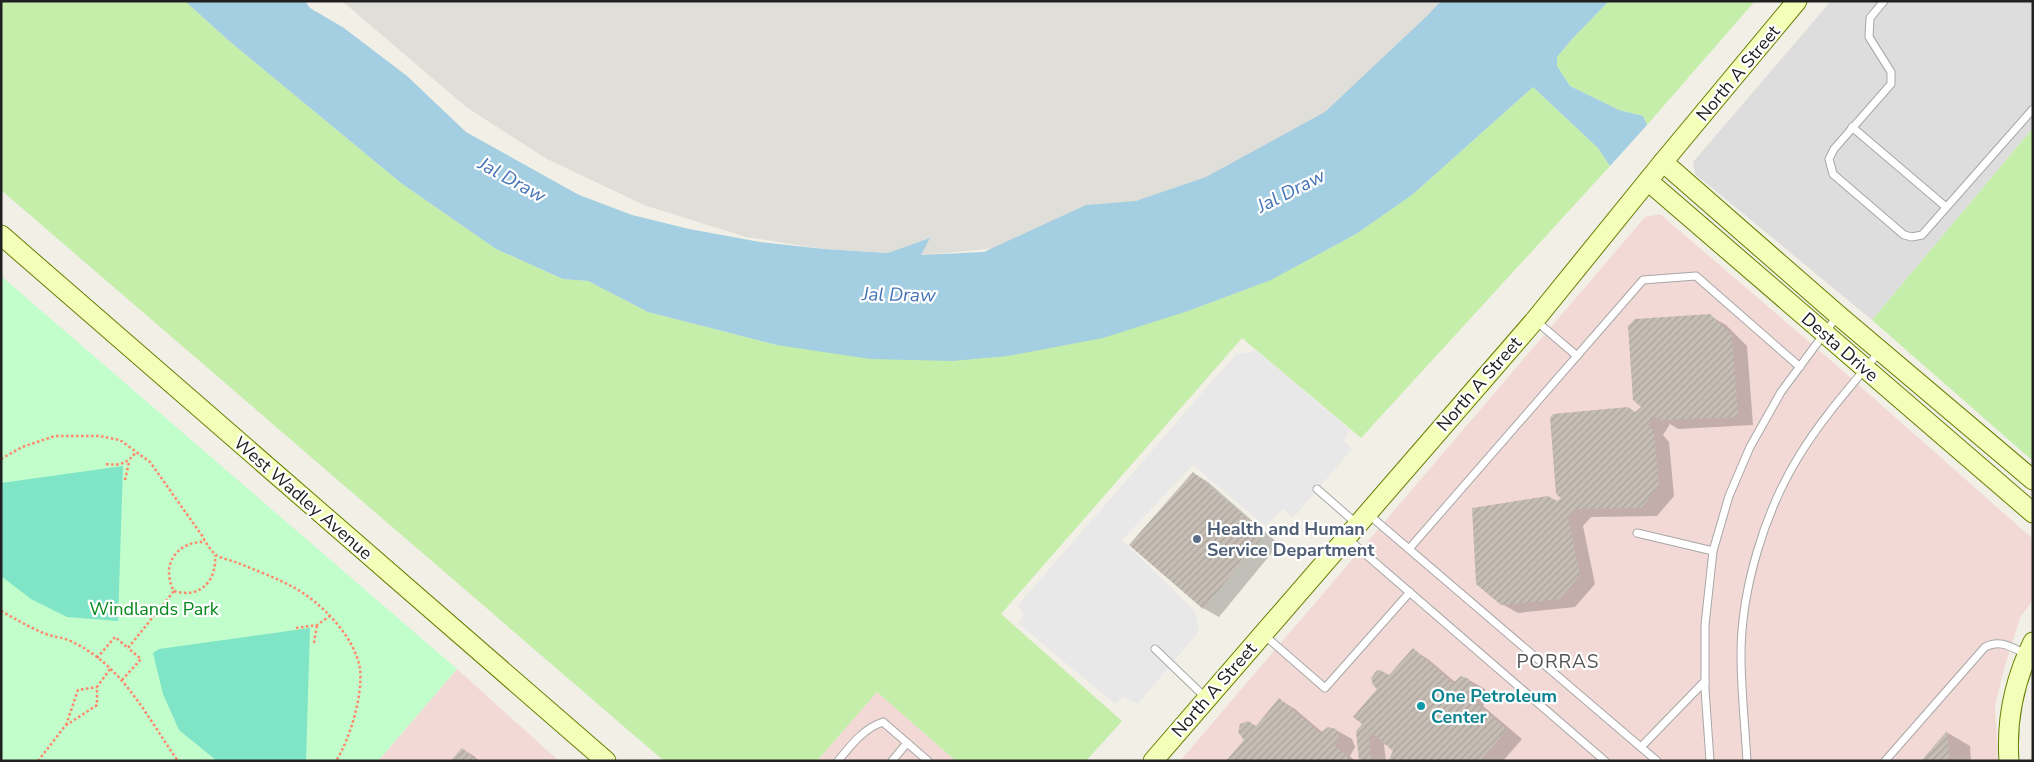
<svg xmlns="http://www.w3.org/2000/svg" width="2034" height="762" viewBox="0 0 2034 762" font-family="'Nunito Sans',sans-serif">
<defs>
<pattern id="building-hatch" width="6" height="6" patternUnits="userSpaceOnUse" patternTransform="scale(1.25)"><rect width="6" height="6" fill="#c6beb5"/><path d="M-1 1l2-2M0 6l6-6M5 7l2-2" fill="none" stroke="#aaa39b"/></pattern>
</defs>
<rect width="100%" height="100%" fill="#f1efe6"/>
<polygon fill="#dedddd" points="1831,1 2033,1 2033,128 1872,320 1695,174 1693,162"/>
<g fill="#f3d9d5">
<polygon points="1660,214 1835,364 2033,539 2033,599 2020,618 2004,669 1995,706 1998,761 1180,761 1645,217"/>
<polygon points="457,669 559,761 378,761"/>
<polygon points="877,692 956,761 817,761"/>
</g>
<polygon fill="#e0ded8" points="342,1 1465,1 1302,141 1029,245 924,255 824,249 746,237 644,205 547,159 466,107"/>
<g fill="#c5eeaa">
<polygon points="1,1 185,1 228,40 401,183 496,249 563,279 588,281 648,312 777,345 1164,317 1188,311 1270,280 1356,234 1412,195 1533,87 1598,148 1610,166 1361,438 1242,338 1001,614 1122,721 1086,761 956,761 877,692 817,761 664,761 1,190"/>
<polygon points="1609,1 1755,1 1647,125 1643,116 1619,110 1570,86 1557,66 1557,57 1573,38"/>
<polygon points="2033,128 2033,461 1872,320"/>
</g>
<polygon fill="#c2fdcc" points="1,276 457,669 378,761 1,761"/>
<g fill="#80e5c7">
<polygon points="123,466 118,621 67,617 31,599 1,576 1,483"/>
<polygon points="310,628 306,761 217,761 179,730 163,694 153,653 159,649"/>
</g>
<polygon fill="#e8e8e8" points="1257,351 1350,430 1344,441 1352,449 1293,518 1283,509 1265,526 1193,465 1122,540 1195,611 1199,631 1138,704 1124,697 1115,704 1018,623 1024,614 1018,605 1236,354"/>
<polygon fill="#a4cee1" points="185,1 305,1 310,8 344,28 407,76 466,132 579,195 632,215 689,229 760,242 824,249 888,253 930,238 921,255 984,252 1086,205 1136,201 1206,177 1325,112 1427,16 1441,1 1609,1 1573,38 1557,57 1557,66 1570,86 1619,110 1643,116 1647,125 1610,166 1598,148 1533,87 1412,195 1356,234 1271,280 1188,311 1103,338 1008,356 952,361 870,359 777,345 648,312 588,281 563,279 496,249 401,183 228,40"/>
<g fill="#0003">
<polygon points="1710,316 1726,325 1747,346 1753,425 1678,429 1670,424 1663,435 1669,442 1674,496 1657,516 1591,517 1583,526 1595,584 1575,607 1518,613 1502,604 1557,503 1563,498 1628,408 1636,413 1643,407"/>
<polygon points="1193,473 1208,482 1279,544 1219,617 1203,608"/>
<polygon points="1413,650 1428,659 1455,682 1469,680 1485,689 1488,696 1483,706 1522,739 1503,761 1390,761 1395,751 1386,743 1384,745 1386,761 1360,761 1364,724 1389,677"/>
<polygon points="1280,700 1295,709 1322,732 1336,730 1352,739 1355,747 1350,756 1355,761 1227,761"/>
<polygon points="1948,733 1970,746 1971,761 1922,761"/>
<polygon points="462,749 474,756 479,761 452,761"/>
</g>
<g fill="url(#building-hatch)">
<polygon points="1710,314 1732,336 1738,417 1661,420 1654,416 1648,425 1654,432 1659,487 1641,508 1575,509 1568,517 1580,575 1560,599 1501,605 1476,584 1472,508 1548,496 1557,501 1561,498 1556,494 1550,418 1553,414 1628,407 1635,412 1641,407 1633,400 1628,326 1635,319"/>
<polygon points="1193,472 1265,534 1203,609 1129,545"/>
<polygon points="1413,648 1453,683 1461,676 1469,679 1473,687 1468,696 1507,730 1483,757 1488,761 1388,761 1393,751 1372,733 1369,736 1371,761 1359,761 1356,731 1362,724 1353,717 1377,689 1373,685 1371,678 1376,671 1380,670 1389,675"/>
<polygon points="1279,698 1320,733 1328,727 1336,729 1340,737 1335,746 1352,761 1226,761 1244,740 1238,732 1240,724 1248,721 1256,726"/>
<polygon points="1947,731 1950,761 1921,761"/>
<polygon points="462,748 477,761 450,761"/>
</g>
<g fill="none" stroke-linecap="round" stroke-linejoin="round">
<defs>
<g id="lane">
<polyline points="1884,1 1870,18 1869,37 1891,72 1891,84 1834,149 1829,159 1833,174 1904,235 1912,237 1922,235 2033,109"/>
<polyline points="1852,127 1946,207"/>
<polyline points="1535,320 1577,356"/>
<polyline points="1317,489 1357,524"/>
<polyline points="1368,514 1657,761"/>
<polyline points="1637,533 1713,551"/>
<polyline points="1348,539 1605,761"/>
<polyline points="1409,549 1643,280 1696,276 1800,367"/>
<polyline points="1263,634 1325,688 1410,592"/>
<polyline points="1155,649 1207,699"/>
<polyline points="1641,747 1705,681"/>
<path d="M838,761C851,745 864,728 883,722L928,761"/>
<polyline points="892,761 907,743"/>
<polyline points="1710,761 1705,689 1705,625 1713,551 1729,496 1750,447 1781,392 1838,315"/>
<path d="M1747,761C1745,725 1741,690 1741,655C1741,589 1765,511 1799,456C1822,418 1852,385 1880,351"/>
<path d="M1885,761L1985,647C2000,639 2011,647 2026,654"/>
</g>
<g id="secondary">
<polyline points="1663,162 1838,315 2033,480"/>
<polyline points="1648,181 2033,513"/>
<polyline points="1,235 606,761"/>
<polyline points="1153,761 1535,320 1663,162 1797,1"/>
<path d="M2009,761C2006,720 2015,679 2033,642"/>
</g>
</defs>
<use href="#lane" stroke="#a7a7a7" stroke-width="9"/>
<use href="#secondary" stroke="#657f00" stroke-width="21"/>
<g stroke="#ff876a" stroke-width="2.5" stroke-dasharray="2.5 2.5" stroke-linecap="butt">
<path d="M1,459L22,447L55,436H99L120,440L150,462L203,537C205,542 212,552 216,555C222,559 231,560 238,563C255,570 274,577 291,586C319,600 355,636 360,669C363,695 350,739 336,761"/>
<path d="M106,464C120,466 128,463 136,452"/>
<polyline points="125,480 129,462"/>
<path d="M174,591C200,599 217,581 215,555"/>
<path d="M1,611C16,619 30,628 46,634C53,637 61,637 68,640C122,663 146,716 178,761"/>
<polyline points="296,628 317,625 330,616"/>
<polyline points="314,643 317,625"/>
<path d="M97,658L115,637L128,648L174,591C160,565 177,541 205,542"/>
<polyline points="122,680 141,659 128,648"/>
<polyline points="66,725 78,690 97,687"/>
<polyline points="38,761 65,726 97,705 97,687 110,669"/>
</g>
<use href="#lane" stroke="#fff" stroke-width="7"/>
<use href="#secondary" stroke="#f3feb8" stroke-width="19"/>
</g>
<circle fill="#5c6f8a" stroke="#fff" stroke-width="2" cx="1197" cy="539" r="5"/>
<circle fill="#0f9aa8" stroke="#fff" stroke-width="2" cx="1421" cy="706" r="5"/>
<g text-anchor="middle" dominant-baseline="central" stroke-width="4.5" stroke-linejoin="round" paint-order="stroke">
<g font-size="18" fill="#202020" stroke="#fff">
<text transform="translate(1738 73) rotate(-50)">North A Street</text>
<text transform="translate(1840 347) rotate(41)">Desta Drive</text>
<text transform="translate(1479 384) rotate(-49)">North A Street</text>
<text transform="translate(303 498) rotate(41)">West Wadley Avenue</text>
<text transform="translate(1214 690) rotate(-49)">North A Street</text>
</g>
<g font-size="18" font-weight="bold" fill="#4e5e75" stroke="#fff" text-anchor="start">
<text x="1207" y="529">Health and Human<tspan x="1207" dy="21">Service Department</tspan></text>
</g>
<g font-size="18" fill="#05881c" stroke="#fff">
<text x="154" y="609">Windlands Park</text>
</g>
<g font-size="18" font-weight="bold" fill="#0d838f" stroke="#fff" text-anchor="start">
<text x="1431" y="696">One Petroleum<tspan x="1431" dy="21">Center</tspan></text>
</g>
<g font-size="19" font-style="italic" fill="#4574b7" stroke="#fff">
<text transform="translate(512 180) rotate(29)">Jal Draw</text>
<text transform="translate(1291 191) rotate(-27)">Jal Draw</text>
<text transform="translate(899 295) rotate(1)">Jal Draw</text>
</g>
<g font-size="19" letter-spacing="1" fill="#535353" stroke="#fff">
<text x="1558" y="662">PORRAS</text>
</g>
</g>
<rect width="2034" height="762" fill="none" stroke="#202020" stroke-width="5"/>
</svg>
